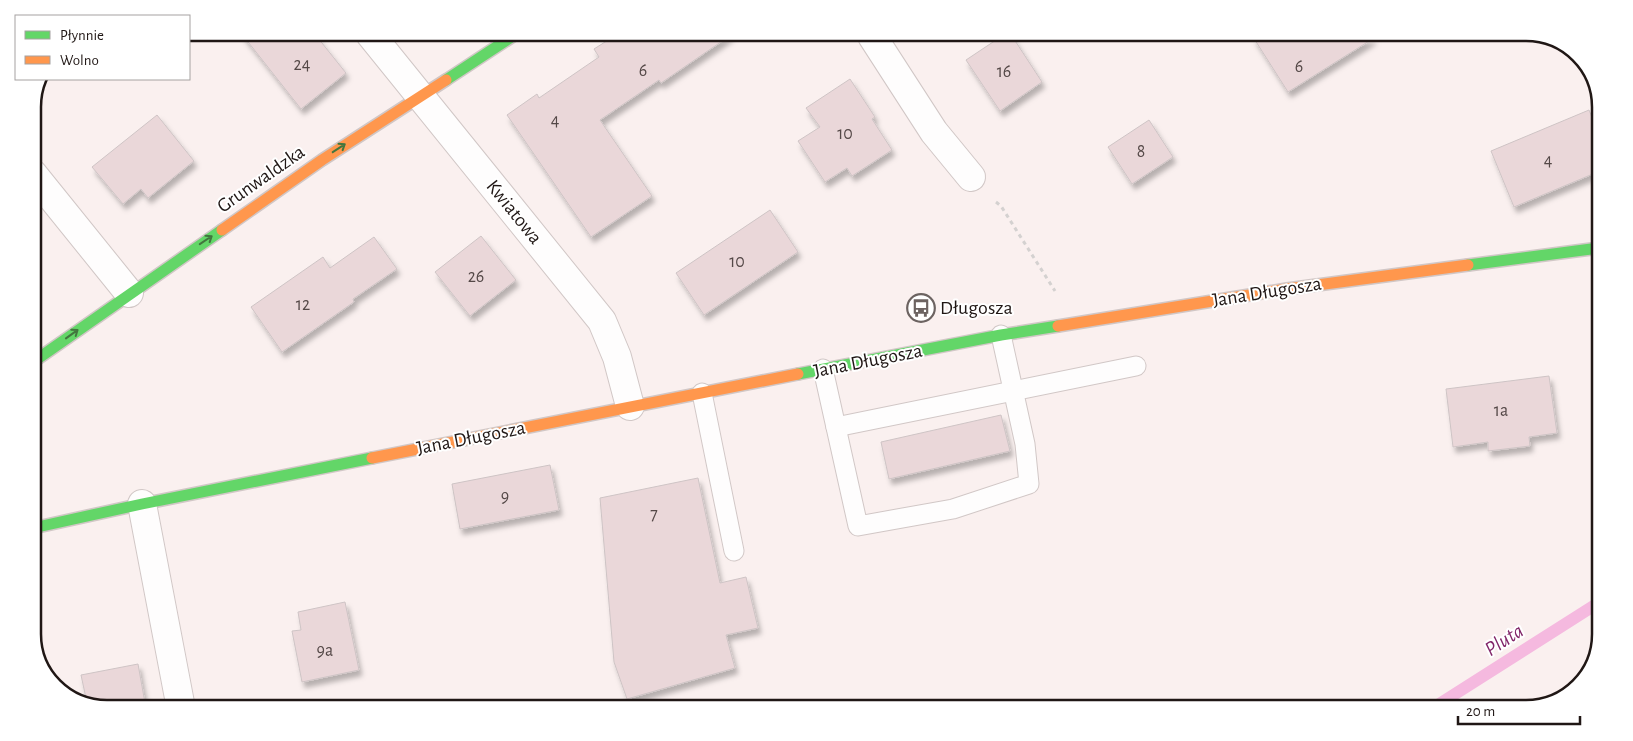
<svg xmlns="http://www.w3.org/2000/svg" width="1633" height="741" viewBox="0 0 1633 741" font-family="'Alegreya Sans',sans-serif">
<defs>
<filter id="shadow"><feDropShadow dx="3" dy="5.5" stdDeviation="2.5" flood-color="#0004"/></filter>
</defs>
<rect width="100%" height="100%" fill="#faf0ef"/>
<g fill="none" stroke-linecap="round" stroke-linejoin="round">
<polyline stroke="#f5b9df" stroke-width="12" points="1433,708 1595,605"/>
</g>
<g fill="#ead7d9" stroke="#cec4c5" filter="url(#shadow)">
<polygon points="241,33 314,33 346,73 301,109"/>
<polygon points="616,35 731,35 661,83 659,80 600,120 652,196 591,237 507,115 537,94 539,98 599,57 594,49"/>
<polygon points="1002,36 1012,36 1042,82 1000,111 966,60"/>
<polygon points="1253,37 1309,37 1374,38 1288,92"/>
<polygon points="850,79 875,117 872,119 892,150 852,176 847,168 825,182 798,141 820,127 806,108"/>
<polygon points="1589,110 1600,137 1600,171 1514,207 1491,151"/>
<polygon points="157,115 194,161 148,198 141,189 123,204 92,167"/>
<polygon points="1149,120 1173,157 1132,184 1108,147"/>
<polygon points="770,210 798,252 704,315 676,273"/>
<polygon points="481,236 516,280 470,316 435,272"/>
<polygon points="374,237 397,269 353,299 354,302 282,352 251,307 323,257 330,268"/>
<polygon points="1549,376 1557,433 1529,437 1530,446 1488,451 1488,442 1453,447 1446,389"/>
<polygon points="1001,415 1010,451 889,479 881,442"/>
<polygon points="550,465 559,510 460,529 452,484"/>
<polygon points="698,478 720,583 746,577 758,628 726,635 735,668 627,699 614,662 600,498"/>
<polygon points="345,602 359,670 302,682 292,631 301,630 298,612"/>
<polygon points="138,664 145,703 87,703 81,675"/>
</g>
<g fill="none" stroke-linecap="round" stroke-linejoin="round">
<defs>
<g id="lane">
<polyline points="823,369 858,526 953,509 1029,484 1025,444 1001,335"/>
<polyline points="702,393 734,551"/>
<polyline points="836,427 1136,366"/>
</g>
<g id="street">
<polyline points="370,34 602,321 617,357 630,406"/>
<polyline points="872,36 934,132 971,177"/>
<polyline points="33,174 129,293"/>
<polyline points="142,504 180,703"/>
</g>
<g id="fast">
<polyline points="446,80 516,34"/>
<polyline points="1468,265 1599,248"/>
<polyline points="33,362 222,230"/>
<polyline points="798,374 1001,335 1058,326"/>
<polyline points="33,528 142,504 372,458"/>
</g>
<g id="slow">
<polyline points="222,230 322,160 446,80"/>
<polyline points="1058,326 1287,289 1468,265"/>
<polyline points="372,458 798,374"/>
</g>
</defs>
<use href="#lane" stroke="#d1c7c6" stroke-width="21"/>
<use href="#street" stroke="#d1c7c6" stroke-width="30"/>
<use href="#fast" stroke="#d1c7c6" stroke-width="14"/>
<use href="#slow" stroke="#d1c7c6" stroke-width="14"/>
<polyline stroke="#d4d1d0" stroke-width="3" stroke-dasharray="4 4" stroke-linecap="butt" points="996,202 1001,206 1055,291"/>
<use href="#lane" stroke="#fefdfd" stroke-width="19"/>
<use href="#street" stroke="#fefdfd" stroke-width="28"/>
<use href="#fast" stroke="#63d668" stroke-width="11"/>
<use href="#slow" stroke="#ff974d" stroke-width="11"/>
</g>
<defs><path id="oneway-shaft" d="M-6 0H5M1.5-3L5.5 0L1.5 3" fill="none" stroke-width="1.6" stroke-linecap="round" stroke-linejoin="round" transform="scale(1.25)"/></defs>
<g stroke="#42763e">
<use href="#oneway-shaft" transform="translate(339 148) rotate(-33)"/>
<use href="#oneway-shaft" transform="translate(206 240) rotate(-34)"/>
<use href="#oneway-shaft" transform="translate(72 334) rotate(-36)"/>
</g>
<defs>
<symbol id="bus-ring" viewBox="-11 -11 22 22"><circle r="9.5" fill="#fff" stroke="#6c6361" stroke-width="1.5"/><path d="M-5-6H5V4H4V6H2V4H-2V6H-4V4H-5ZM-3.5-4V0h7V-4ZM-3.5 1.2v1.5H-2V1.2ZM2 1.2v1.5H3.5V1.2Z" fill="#6c6361"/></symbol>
</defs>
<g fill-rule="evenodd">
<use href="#bus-ring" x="905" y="292" width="32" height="32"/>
</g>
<g text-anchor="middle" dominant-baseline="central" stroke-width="4" stroke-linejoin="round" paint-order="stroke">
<g font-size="18" fill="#544847">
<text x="302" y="65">24</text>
<text x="1299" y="67">6</text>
<text x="643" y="71">6</text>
<text x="1004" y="72">16</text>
<text x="555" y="121">4</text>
<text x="845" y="134">10</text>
<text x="1141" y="152">8</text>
<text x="1548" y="161">4</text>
<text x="737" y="262">10</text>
<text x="476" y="277">26</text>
<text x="303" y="305">12</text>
<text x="1501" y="411">1a</text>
<text x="505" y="497">9</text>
<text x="654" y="515">7</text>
<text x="325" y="651">9a</text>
</g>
<g font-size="20" fill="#201715" stroke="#fff">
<text transform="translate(261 179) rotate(-35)">Grunwaldzka</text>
<text transform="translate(514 212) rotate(51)">Kwiatowa</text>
<text transform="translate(1267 292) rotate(-9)">Jana Długosza</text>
<text transform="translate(868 361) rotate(-11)">Jana Długosza</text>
<text transform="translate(471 438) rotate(-11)">Jana Długosza</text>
</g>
<g font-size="20" fill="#201715" stroke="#fff" text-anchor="start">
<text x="940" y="308">Długosza</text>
</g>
<g font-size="21" font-style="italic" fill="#812569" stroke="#fff">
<text transform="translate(1504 640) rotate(-33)">Pluta</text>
</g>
</g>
<path d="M0 0H1633V741H0ZM107 41H1526A66 66 0 0 1 1592 107V634A66 66 0 0 1 1526 700H107A66 66 0 0 1 41 634V107A66 66 0 0 1 107 41Z" fill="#fff" fill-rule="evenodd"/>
<path fill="none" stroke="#201715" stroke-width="2.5" d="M107 41H1526A66 66 0 0 1 1592 107V634A66 66 0 0 1 1526 700H107A66 66 0 0 1 41 634V107A66 66 0 0 1 107 41Z"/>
<rect x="15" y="15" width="175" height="65" fill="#ffffff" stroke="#a6a2a1"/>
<rect x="25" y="31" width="25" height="8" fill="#63d668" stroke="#a6a2a1"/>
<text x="60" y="40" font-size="15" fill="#201715">Płynnie</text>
<rect x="25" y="56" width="25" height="8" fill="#ff974d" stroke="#a6a2a1"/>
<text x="60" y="65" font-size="15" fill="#201715">Wolno</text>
<path d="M1458 716v8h122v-8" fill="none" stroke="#201715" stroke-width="2.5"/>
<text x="1466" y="716" font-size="15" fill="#201715" stroke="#ffffff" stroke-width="4" paint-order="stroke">20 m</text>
</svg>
